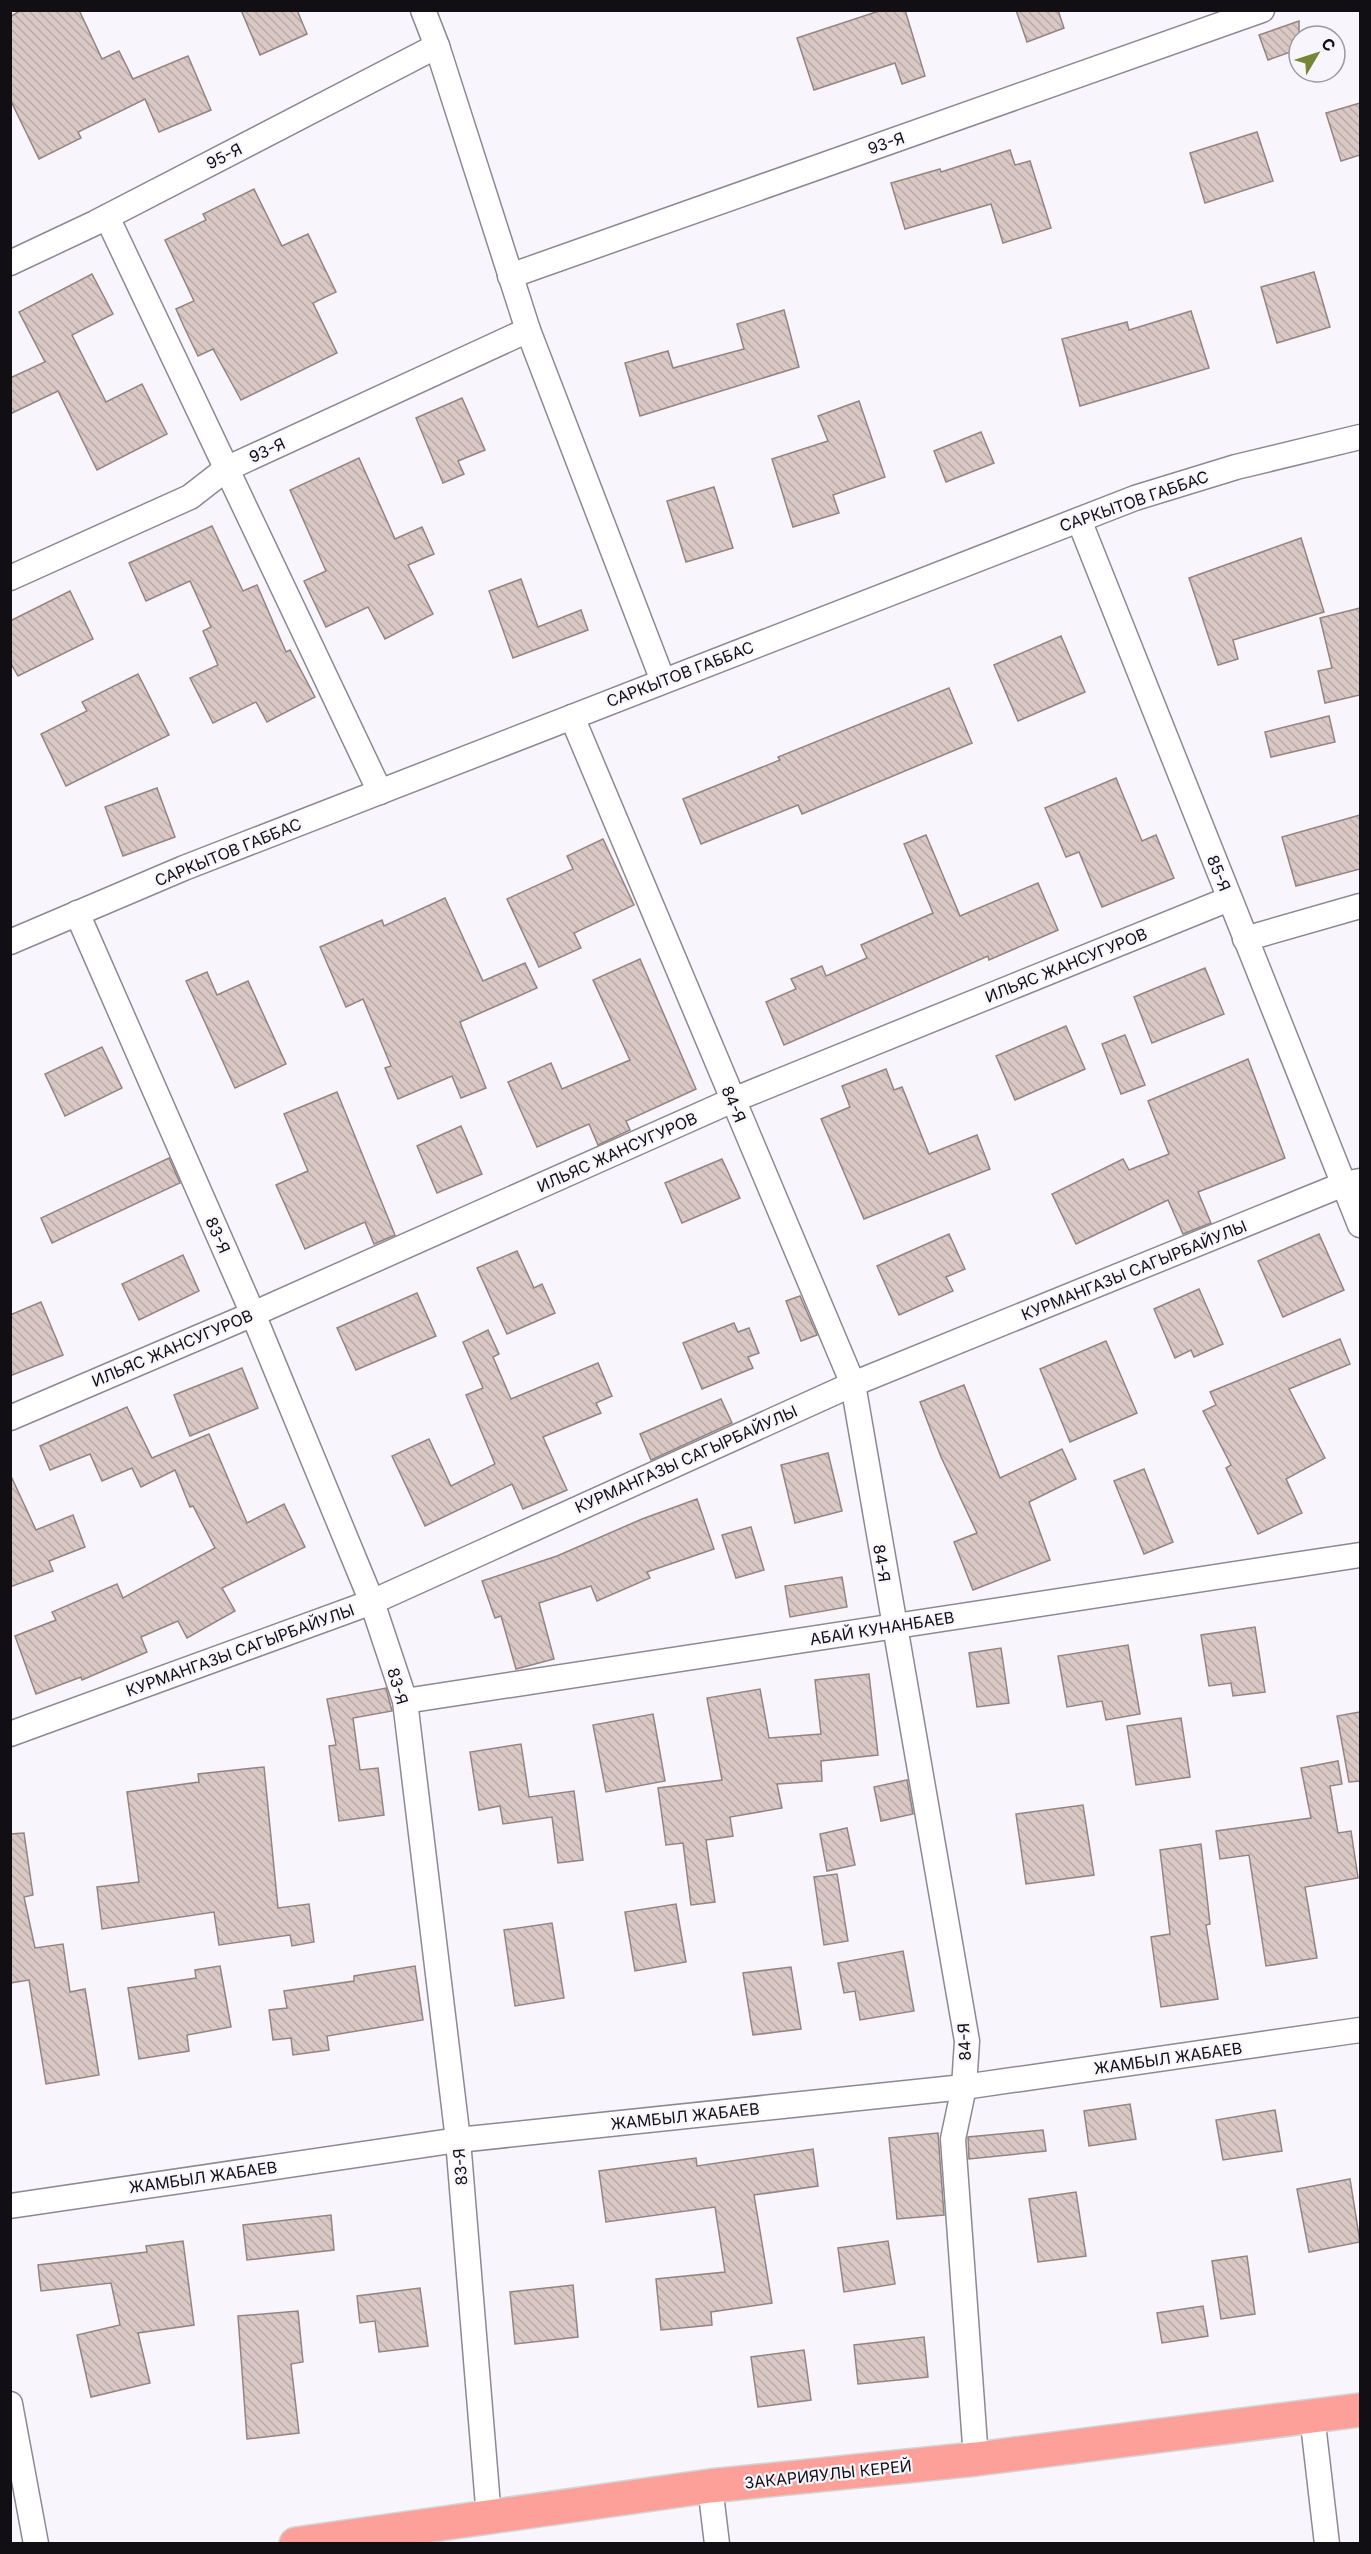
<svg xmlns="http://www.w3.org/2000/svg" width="1371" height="2554" viewBox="0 0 1371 2554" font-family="Inter,sans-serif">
<defs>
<pattern id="building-back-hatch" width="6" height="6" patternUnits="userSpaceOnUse" patternTransform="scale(1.5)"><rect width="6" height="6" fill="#d9c8c4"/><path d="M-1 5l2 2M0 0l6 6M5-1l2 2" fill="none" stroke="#b9aba8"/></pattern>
</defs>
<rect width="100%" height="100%" fill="#f8f5fd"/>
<g fill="url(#building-back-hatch)" stroke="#938580" stroke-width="1.5">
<polygon points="21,10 79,10 102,59 119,51 133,79 188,56 211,110 159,132 145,99 78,132 81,138 39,159 10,99 10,17"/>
<polygon points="241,10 297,10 307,34 260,55"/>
<polygon points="882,10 905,10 925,76 902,84 895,63 814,90 797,38"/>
<polygon points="1016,10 1058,10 1064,28 1027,42"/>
<polygon points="1299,21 1299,49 1268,60 1259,35"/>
<polygon points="1360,103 1360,155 1341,161 1326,113"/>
<polygon points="1257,132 1273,181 1205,203 1190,153"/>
<polygon points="1010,150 1015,165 1030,161 1051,228 1003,243 991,204 905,229 891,183 940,169 941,172"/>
<polygon points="254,189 282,246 308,234 336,292 313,303 337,353 241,400 213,349 198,356 185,329 176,309 194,301 165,240 206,220 203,214"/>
<polygon points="1314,272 1330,327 1277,343 1261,287"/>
<polygon points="92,274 113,314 72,335 106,402 142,384 167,434 97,470 58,391 10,414 10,378 45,362 19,312"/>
<polygon points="784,310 799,367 640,416 625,363 668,351 673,368 744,349 737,324"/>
<polygon points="1191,311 1209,368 1080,406 1062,339 1127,322 1129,330"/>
<polygon points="462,398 485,450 458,461 464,474 443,483 416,418"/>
<polygon points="859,401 885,477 833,495 839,513 793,527 772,459 828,441 818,416"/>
<polygon points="981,432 994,463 946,482 934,451"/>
<polygon points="359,458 395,539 422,527 434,554 408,565 433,614 385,639 368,607 326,627 304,581 326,571 290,490"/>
<polygon points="714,487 733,548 686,562 667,501"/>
<polygon points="212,526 243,591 257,585 286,652 290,650 315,697 267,722 256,702 213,723 190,678 218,665 203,631 211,627 190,581 146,601 129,563"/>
<polygon points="1301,538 1324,612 1233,640 1238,659 1218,665 1189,578"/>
<polygon points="521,579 538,627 581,610 588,630 513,658 489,591"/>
<polygon points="70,591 93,639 18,676 10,662 10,621"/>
<polygon points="1360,608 1360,695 1325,703 1318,671 1332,668 1320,618"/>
<polygon points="1061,636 1085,692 1018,721 994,665"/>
<polygon points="138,674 169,735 66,786 41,734 87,711 82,702"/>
<polygon points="949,688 972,743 802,814 798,805 701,844 683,799 780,760 778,757"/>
<polygon points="1329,716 1335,742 1271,757 1265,732"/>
<polygon points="1116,778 1142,841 1156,835 1174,878 1102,907 1079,852 1066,857 1045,808"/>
<polygon points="157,788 175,837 123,856 105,807"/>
<polygon points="1360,815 1360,869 1296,886 1282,837"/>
<polygon points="926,835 960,916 1038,883 1058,930 989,960 988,956 784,1045 766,1002 796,989 791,979 822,966 826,976 867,958 861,945 933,913 904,844"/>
<polygon points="603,839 634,905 574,933 581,948 539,967 507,899 573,869 567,856"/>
<polygon points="445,898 483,981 525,963 537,988 460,1022 486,1088 461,1098 452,1076 398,1099 385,1068 391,1066 363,999 346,1007 320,947 382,920 384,926"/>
<polygon points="640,959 696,1089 626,1121 630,1130 598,1145 589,1124 537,1147 508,1082 551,1063 562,1089 630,1060 593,980"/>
<polygon points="1205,968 1224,1014 1152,1043 1134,997"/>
<polygon points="207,972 217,995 248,981 286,1064 235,1088 186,981"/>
<polygon points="1066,1026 1085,1069 1015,1100 996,1056"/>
<polygon points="1125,1035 1145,1085 1121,1094 1102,1044"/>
<polygon points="102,1047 122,1088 65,1116 45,1074"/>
<polygon points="1248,1059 1285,1158 1198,1192 1211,1223 1183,1234 1168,1200 1076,1244 1052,1194 1123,1159 1129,1170 1169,1154 1148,1101"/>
<polygon points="886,1069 894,1090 902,1087 929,1154 977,1135 990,1169 864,1219 821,1119 850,1107 842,1086"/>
<polygon points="337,1092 395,1235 374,1244 365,1222 305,1249 276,1185 308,1171 284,1114"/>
<polygon points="461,1126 482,1174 437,1193 417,1146"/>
<polygon points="169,1158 180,1183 52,1243 41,1218"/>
<polygon points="722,1159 740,1198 682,1223 665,1183"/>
<polygon points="949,1234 965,1269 946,1277 953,1291 899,1315 877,1266"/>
<polygon points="1319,1234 1344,1290 1283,1317 1258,1261"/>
<polygon points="517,1251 534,1288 542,1284 555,1313 507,1334 477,1268"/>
<polygon points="183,1255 199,1291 139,1320 122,1284"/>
<polygon points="1199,1289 1223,1344 1194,1357 1191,1350 1175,1358 1154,1309"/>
<polygon points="417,1293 436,1336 356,1370 337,1328"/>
<polygon points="800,1296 817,1335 801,1341 786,1301"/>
<polygon points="41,1302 63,1355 10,1376 10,1315"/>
<polygon points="734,1323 738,1332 749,1328 759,1353 748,1357 753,1368 702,1389 683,1343"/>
<polygon points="488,1330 499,1354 493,1357 511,1399 598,1363 612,1396 596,1403 601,1413 543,1437 567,1490 523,1509 512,1484 425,1526 392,1456 429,1439 451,1486 495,1464 466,1395 483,1388 463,1342"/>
<polygon points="1340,1339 1350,1364 1289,1389 1325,1458 1286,1479 1302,1513 1258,1534 1226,1468 1231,1465 1203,1411 1216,1405 1210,1392"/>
<polygon points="1106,1341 1137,1413 1070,1442 1040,1369"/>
<polygon points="242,1368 258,1408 190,1436 174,1395"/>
<polygon points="964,1385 1000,1478 1062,1449 1076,1479 1029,1502 1050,1560 973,1590 954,1542 977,1533 941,1457 920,1402"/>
<polygon points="721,1399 732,1423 651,1460 640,1434"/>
<polygon points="127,1407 152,1458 209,1434 247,1523 284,1504 305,1547 222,1588 235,1611 187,1638 178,1621 141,1637 147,1652 82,1680 81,1677 36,1694 15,1636 56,1620 52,1612 117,1584 123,1598 215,1548 193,1506 190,1507 175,1470 141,1487 132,1468 102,1481 90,1454 50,1470 40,1446"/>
<polygon points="828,1453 842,1511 795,1523 781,1465"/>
<polygon points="1144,1469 1173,1542 1144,1554 1114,1481"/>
<polygon points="10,1474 36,1530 73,1515 85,1547 49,1561 53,1571 10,1587"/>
<polygon points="697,1499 714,1549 647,1572 650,1578 597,1601 591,1586 539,1603 554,1659 516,1669 501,1616 495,1618 482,1581 557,1556 642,1519"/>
<polygon points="751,1527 764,1570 736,1578 722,1535"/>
<polygon points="842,1577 847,1607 790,1617 785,1586"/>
<polygon points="1255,1627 1265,1692 1233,1696 1231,1683 1209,1686 1201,1635"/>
<polygon points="1128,1645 1140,1714 1106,1720 1102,1701 1067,1707 1058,1656"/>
<polygon points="1001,1648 1009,1703 977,1707 969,1653"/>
<polygon points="869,1674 878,1755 821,1761 822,1781 777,1784 782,1808 730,1817 733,1836 706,1840 715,1902 691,1905 683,1843 666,1845 658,1788 722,1780 707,1698 760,1689 769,1738 821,1734 815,1680"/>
<polygon points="386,1688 392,1711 353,1718 360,1770 378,1768 384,1815 339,1821 329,1746 336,1745 327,1699"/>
<polygon points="1360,1712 1360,1781 1349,1782 1337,1716"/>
<polygon points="653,1714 665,1781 606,1792 593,1725"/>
<polygon points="1181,1718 1190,1777 1136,1785 1127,1726"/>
<polygon points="521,1744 529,1797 574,1791 583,1860 558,1863 552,1817 503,1824 500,1806 479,1810 470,1752"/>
<polygon points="1338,1761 1342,1784 1330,1786 1338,1833 1351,1831 1358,1878 1305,1887 1317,1958 1266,1966 1249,1855 1220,1859 1216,1831 1311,1818 1301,1768"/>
<polygon points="264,1767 278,1908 309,1904 314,1942 292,1946 290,1935 219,1945 214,1912 102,1929 97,1887 139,1882 127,1792 199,1782 198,1774"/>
<polygon points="907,1780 913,1814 881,1821 874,1787"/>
<polygon points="1083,1805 1094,1875 1026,1884 1016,1814"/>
<polygon points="847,1828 855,1865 827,1871 820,1834"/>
<polygon points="24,1833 33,1895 24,1897 35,1948 63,1944 70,1992 85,1989 99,2075 46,2084 29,1980 10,1983 10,1834"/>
<polygon points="1201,1844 1210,1924 1206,1925 1218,1999 1161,2007 1151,1937 1170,1934 1160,1850"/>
<polygon points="837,1874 848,1941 824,1945 814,1877"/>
<polygon points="676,1904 686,1962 635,1971 625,1912"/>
<polygon points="552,1923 564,1998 515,2006 504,1930"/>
<polygon points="903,1951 914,2011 860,2020 855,1991 844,1993 838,1963"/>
<polygon points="220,1966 231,2027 187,2035 189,2051 139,2059 128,1988 196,1978 195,1970"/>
<polygon points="415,1966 423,2020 327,2036 329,2050 293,2055 291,2038 273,2040 269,2010 287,2008 284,1991 354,1981 354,1976"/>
<polygon points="791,1967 801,2029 753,2035 743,1973"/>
<polygon points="1130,2104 1136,2139 1089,2146 1084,2111"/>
<polygon points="1275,2110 1282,2151 1223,2160 1216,2120"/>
<polygon points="1043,2130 1046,2151 969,2159 968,2137"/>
<polygon points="938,2133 944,2215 897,2219 889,2138"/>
<polygon points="813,2149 818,2186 754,2195 772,2303 711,2312 712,2325 661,2330 656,2279 725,2272 715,2207 606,2222 599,2171 696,2158 697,2166"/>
<polygon points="1350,2179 1360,2242 1309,2252 1297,2189"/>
<polygon points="1076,2192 1086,2256 1038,2262 1029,2199"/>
<polygon points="331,2215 334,2250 247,2260 243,2225"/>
<polygon points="183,2241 194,2325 138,2333 150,2383 91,2397 77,2335 120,2325 111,2283 41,2291 38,2265 147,2252 146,2246"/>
<polygon points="888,2241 895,2284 844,2292 838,2248"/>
<polygon points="1247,2256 1255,2314 1221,2319 1212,2261"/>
<polygon points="573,2285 578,2337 515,2344 510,2292"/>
<polygon points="420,2288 428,2346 379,2352 375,2321 360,2323 357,2296"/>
<polygon points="1203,2306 1208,2336 1162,2343 1157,2313"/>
<polygon points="298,2311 303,2362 291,2364 299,2433 247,2439 238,2316"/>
<polygon points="924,2337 928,2377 858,2384 854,2345"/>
<polygon points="804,2350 811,2400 758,2407 751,2357"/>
</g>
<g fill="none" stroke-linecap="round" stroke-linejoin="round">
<defs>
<g id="street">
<polyline points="423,10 437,46 528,330 663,681"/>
<polyline points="107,217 380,792"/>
<polyline points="10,263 95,223 437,46"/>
<polyline points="510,276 1262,10"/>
<polyline points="1079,520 1360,1225"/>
<polyline points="10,578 190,497 226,469 528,330"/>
<polyline points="572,717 853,1384 967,2041 964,2087 953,2139 976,2459"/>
<polyline points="77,913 253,1314 372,1602 405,1701 458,2140 489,2518"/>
<polyline points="1245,939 1360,906"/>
<polyline points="10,942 184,868 1135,498 1236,467 1360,437"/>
<polyline points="10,1418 253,1314 733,1100 1229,899"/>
<polyline points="405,1701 1360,1555"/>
<polyline points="10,1734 372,1602 853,1384 1344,1184 1360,1181"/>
<polyline points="10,2206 458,2140 964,2087 1360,2030"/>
<polyline points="10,2404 36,2544"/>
<polyline points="1312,2415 1327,2544"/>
<polyline points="710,2486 717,2544"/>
</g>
<polyline id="highway" points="296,2544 710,2486 976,2459 1360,2410"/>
</defs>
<use href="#street" stroke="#8d8894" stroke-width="27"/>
<use href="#highway" stroke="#d4d4d5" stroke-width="36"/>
<use href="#street" stroke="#fff" stroke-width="24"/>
<use href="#highway" stroke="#fda099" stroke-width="33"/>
</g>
<g text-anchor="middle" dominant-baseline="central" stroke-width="4.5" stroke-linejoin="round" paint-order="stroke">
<g font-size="16" fill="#110f14" stroke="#f8f5fd">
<text transform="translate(886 143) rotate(-19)">93-Я</text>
<text transform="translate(224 156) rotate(-27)">95-Я</text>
<text transform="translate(267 450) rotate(-25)">93-Я</text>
<text transform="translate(1134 501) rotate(-19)">САРКЫТОВ ГАББАС</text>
<text transform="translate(680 674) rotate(-21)">САРКЫТОВ ГАББАС</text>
<text transform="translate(228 852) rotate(-22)">САРКЫТОВ ГАББАС</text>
<text transform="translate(1219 873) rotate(68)">85-Я</text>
<text transform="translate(1066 965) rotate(-22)">ИЛЬЯС ЖАНСУГУРОВ</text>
<text transform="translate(734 1104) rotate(67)">84-Я</text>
<text transform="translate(617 1152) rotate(-24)">ИЛЬЯС ЖАНСУГУРОВ</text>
<text transform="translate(218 1235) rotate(66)">83-Я</text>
<text transform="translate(1134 1270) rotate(-22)">КУРМАНГАЗЫ САГЫРБАЙУЛЫ</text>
<text transform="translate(172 1348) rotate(-23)">ИЛЬЯС ЖАНСУГУРОВ</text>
<text transform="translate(686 1459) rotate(-24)">КУРМАНГАЗЫ САГЫРБАЙУЛЫ</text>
<text transform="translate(882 1563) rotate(81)">84-Я</text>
<text transform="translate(882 1628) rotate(-9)">АБАЙ КУНАНБАЕВ</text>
<text transform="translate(240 1650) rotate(-20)">КУРМАНГАЗЫ САГЫРБАЙУЛЫ</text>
<text transform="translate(398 1686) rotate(74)">83-Я</text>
<text transform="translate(964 2042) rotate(-93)">84-Я</text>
<text transform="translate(1168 2058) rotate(-8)">ЖАМБЫЛ ЖАБАЕВ</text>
<text transform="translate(685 2116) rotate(-6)">ЖАМБЫЛ ЖАБАЕВ</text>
<text transform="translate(460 2167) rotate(-95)">83-Я</text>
<text transform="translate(203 2177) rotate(-8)">ЖАМБЫЛ ЖАБАЕВ</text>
<text transform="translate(828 2474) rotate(-6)">ЗАКАРИЯУЛЫ КЕРЕЙ</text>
</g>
</g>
<rect width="1371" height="2554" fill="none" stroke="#110f14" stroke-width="24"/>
<g transform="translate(1317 54) rotate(51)"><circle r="28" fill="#f8f5fd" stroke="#9c99a0" stroke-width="1.5"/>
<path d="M0-4.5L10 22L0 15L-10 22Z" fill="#748737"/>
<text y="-9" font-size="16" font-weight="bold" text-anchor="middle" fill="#110f14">С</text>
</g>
</svg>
